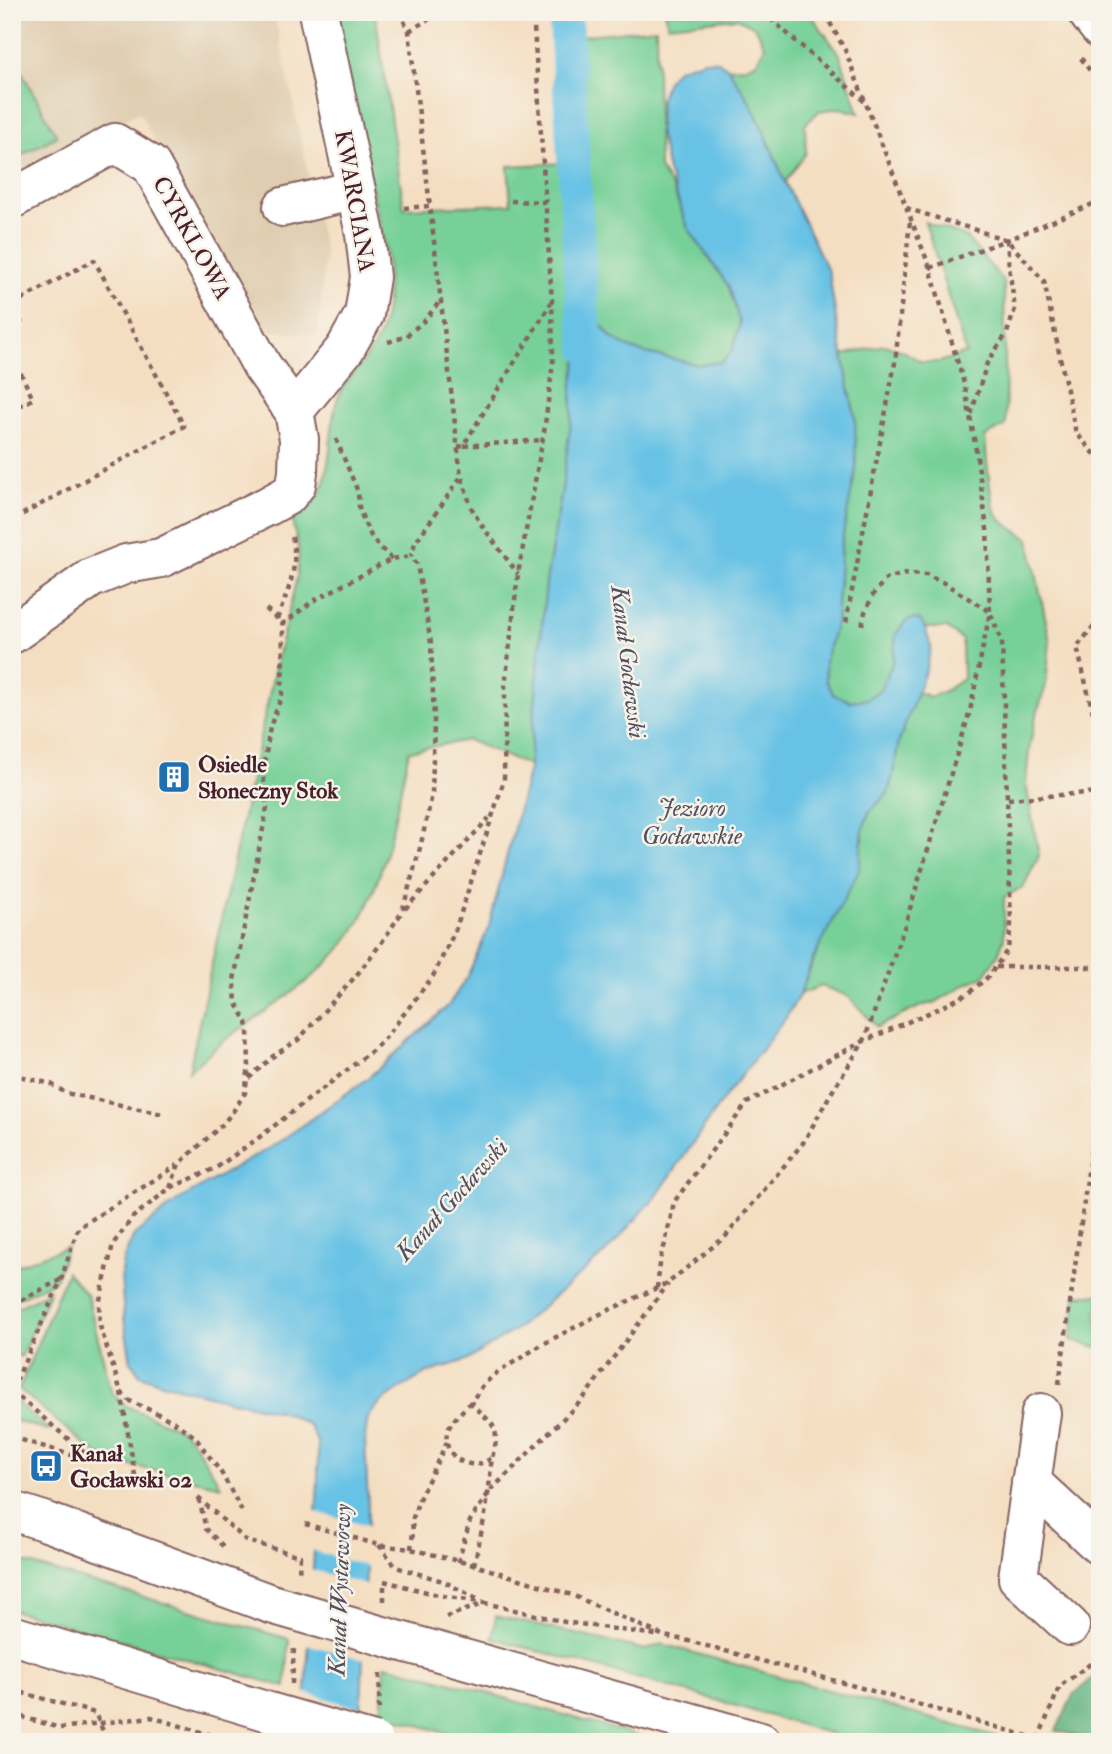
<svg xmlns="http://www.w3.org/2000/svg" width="1112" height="1754" viewBox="0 0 1112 1754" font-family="'IM FELL Double Pica',serif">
<rect width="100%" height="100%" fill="#f7f3e8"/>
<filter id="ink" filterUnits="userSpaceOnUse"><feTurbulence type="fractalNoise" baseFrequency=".0143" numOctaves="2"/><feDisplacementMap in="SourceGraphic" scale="14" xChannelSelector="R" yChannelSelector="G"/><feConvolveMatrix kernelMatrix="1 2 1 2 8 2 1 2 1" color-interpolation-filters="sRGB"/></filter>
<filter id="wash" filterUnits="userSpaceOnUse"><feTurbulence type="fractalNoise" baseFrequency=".00686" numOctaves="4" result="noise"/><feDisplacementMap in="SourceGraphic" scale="28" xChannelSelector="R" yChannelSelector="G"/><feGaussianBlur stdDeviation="1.57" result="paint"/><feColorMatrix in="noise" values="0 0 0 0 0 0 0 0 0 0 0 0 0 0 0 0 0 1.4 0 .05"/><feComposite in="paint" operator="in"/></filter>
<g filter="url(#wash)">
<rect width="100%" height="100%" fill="#f4dec1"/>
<polygon fill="#e0cdb1" points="12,12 274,12 325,254 318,336 257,329 139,112 12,180"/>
<g fill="#76d097" stroke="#607861" stroke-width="2">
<path d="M333,12H375L404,208L511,204L508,166L566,163L574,304L580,345L572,388V413L562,490L546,583L529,766L468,740L409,751C396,808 388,869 360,920C330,975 269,1007 221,1043C210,1052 199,1062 189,1071L276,663L297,577L299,550L292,520C339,497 325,442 337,400C343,382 361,367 371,351C390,322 389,285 386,252Z"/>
<polygon points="665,12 809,12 840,55 859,113 840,108 819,111 805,125 806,153 785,182 763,129 747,97 728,68 746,67 757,62 765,46 755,27 737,18 668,25"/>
<polygon points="1058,12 1069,12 1100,57 1100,69"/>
<polygon points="656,28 659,168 673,189 688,228 729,287 740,323 732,351 722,362 699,365 633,350 612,338 597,320 591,302 579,36"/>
<polygon points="18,65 57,136 12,160 12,68"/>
<path d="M925,222L966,237L1004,282L1006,425L985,437C986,453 990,503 997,515C1004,525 1019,532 1029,539L1050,641L1046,685L1035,720L1029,750L1026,784L1039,856L1023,887L1004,897V938L998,955L984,976L966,984L936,1002L921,1006L877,1027L848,996L822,986L800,994L863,839V829L869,812L888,793L893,774L899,741L917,692L930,697L945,691L963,679L962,640L947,628H925L920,621L896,634L893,662L880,690L867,699L850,701L834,695L826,681L825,660L836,623L841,545L855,418L843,355L884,345L903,351L922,362H940L966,353Z"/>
<polygon points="67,1247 55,1281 12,1301 12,1267"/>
<polygon points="67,1272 87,1295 112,1393 126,1406 182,1430 194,1443 221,1486 112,1461 90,1449 19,1389"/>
<polygon points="50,1291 21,1357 16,1354 12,1364 12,1310"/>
<polygon points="1100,1294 1100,1308 1096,1310 1100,1344 1096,1347 1071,1340 1076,1296"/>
<polygon points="14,1400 50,1431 12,1420 12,1403"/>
<polygon points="12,1559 289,1639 286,1687 12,1610"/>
<polygon points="496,1616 646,1650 662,1644 1016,1742 858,1742 723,1702 492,1638"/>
<polygon points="385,1665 421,1674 659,1742 477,1742 381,1714"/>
</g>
<polygon fill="#60b280" stroke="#556856" stroke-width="2" points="1100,1672 1100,1741 1056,1731 1073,1695"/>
<polygon fill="#67c2e5" stroke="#587088" stroke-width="2" points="704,60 718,61 728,68 747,97 763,129 785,182 829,273 837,325 855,418 856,468 841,545 836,623 825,660 826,681 834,695 850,701 867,699 880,690 893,662 896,634 906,621 914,619 920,620 925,628 931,647 926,669 899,741 893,774 888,793 869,812 863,829 859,870 812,961 800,994 785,1019 719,1105 656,1197 605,1253 518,1328 469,1359 427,1373 403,1387 380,1403 368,1417 365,1437 368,1508 360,1742 303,1742 318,1482 318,1444 309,1425 286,1413 232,1401 162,1383 140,1375 131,1362 124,1319 121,1272 123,1260 134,1235 180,1199 276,1144 368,1078 448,1006 467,977 488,930 529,769 546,583 562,490 572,413 572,388 580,345 574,304 591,302 597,320 612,338 633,350 699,365 722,362 732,351 740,323 729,287 688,228 668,171 659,131 660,99 667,81 677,69"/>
<g fill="#f4dec1">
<polygon points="313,1511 371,1527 369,1567 311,1550"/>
<polygon points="310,1569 369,1586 366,1660 306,1644"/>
<polygon points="303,1692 364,1709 363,1742 300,1742"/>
</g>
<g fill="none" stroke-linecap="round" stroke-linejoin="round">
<polyline stroke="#67c2e5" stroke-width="33" points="565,12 582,303 588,348"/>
</g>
</g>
<g filter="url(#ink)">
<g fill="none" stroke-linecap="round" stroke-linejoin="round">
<defs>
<g id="minor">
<polyline points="1087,12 1100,29"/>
<polyline points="12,199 115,143 151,165 262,366 294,411 299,439 298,472 296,485 288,495 268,506 161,558 126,564 91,578 12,634"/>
<polyline points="283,207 356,190"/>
<polyline points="294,411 345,349 364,315 370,277 365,234 318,12"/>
<polyline points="1041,1413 1018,1578 1070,1626"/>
<polyline points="1031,1482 1100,1546"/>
</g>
<g id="major">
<polyline points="12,1511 47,1522 271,1604"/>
<polyline points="12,1635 269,1712"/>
<polyline points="407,1643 761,1742"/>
</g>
</defs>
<use href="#minor" stroke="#866260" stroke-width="42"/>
<use href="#major" stroke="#866260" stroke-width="42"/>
<g stroke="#866260" stroke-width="4.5" stroke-dasharray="5 5" stroke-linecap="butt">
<polyline points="399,12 409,31 430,206"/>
<polyline points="763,12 865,102"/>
<polyline points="409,31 441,12"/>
<polyline points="1081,58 1100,85"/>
<polyline points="511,201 545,202"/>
<polyline points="404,208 430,206 461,477 415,543 411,556"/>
<polyline points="906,208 1007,240 1044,281 1076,433 1100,460"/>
<polyline points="930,268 1012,238 1100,201"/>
<polyline points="12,327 21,322 13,304 94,260 184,426 12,520"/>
<polyline points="388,342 405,337 426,319 440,301"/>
<polyline points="12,355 33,399 12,410"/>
<polyline points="971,414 987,363 1007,333 1015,309 1009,267 1007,241"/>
<polyline points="336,439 358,492 359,507 364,522 373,540 392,559"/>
<polyline points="464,446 542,440"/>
<polyline points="458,447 463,446 551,303"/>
<polyline points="462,478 471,507 480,523 518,574"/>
<polyline points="266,609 283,624"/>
<polyline points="1100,618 1077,647 1100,742"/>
<path d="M277,619C289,589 300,565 291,533"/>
<polyline points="846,622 895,363 910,221"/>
<polyline points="1008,799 1100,792"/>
<polyline points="405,909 489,818"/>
<polyline points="996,967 1100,967"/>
<polyline points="12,1074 51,1084 66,1093 162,1114"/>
<polyline points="249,1078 272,1057 298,1040 355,977 382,942 402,912 420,848 432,795 434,720 431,643 417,564 411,556"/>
<polyline points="170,1188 179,1164 223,1124 234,1110 245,1093 249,1066 248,1029 247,1022 236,1002 234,980 267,808 263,773 270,727 282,695 283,624 313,601 392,559 411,556"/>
<polyline points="657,1288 661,1256 665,1244 674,1202 747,1103 864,1041 940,1008 969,993 989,976 1008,949 1011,924 1002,642 990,612 944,583 926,575 905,574 886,579 874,593 865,612 862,626"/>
<polyline points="12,1305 60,1280"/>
<polyline points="1059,1384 1100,1084"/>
<polyline points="12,1390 61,1280 78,1228 178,1165"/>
<polyline points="12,1391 95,1462"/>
<polyline points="121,1392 136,1481"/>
<path d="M471,1402C463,1411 450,1421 447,1433C442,1459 474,1474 492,1457"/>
<polyline points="12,1437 91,1461"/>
<polyline points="198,1498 247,1541 300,1556 299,1575"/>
<polyline points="199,1499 206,1529 225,1548"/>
<polyline points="242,1511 222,1474 195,1437 176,1423 159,1414 130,1401 121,1392 100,1326 99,1304 113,1244 133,1217 170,1188 216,1168 257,1139 373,1050 387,1036 433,976 455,931 504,780 505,686 518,574 544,432 553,363 552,302 533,12"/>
<polyline points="305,1524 379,1545 411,1549 474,1565 572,1595 664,1636 685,1640 869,1690 1048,1742"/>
<polyline points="379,1545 396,1567 443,1581 479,1600"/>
<polyline points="411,1549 413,1532 412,1521 419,1499 447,1442"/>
<polyline points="458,1562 470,1521 489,1492 582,1400 668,1284"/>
<path d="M474,1565C479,1542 485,1519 488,1495C490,1483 490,1470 492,1458C494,1449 498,1440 495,1431C493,1421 478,1412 471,1402L484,1384L498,1372L543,1344L596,1316L668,1283L726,1236L803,1143L830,1095L864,1041L905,925L970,711L990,612L987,529L976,450L965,387L930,268L845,50L824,12"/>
<polyline points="384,1601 384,1581 438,1595 485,1603"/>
<polyline points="446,1617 485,1603 565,1622 656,1635"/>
<polyline points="292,1684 294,1647"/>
<polyline points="12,1690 95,1713 108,1742"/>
<polyline points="379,1709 380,1669"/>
<polyline points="12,1714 60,1728 151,1717 211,1735"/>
<polyline points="1038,1739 1060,1686 1100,1657"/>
</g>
<use href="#minor" stroke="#fff" stroke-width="38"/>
<use href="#major" stroke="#fff" stroke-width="38"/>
<defs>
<g id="major-bridge">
<polyline points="271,1604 407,1643"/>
<polyline points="269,1712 374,1742"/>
</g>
</defs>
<use href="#major-bridge" stroke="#866260" stroke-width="42" stroke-linecap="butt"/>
<use href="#major-bridge" stroke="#fff" stroke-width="38"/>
</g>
</g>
<defs>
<symbol id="building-square" viewBox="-11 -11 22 22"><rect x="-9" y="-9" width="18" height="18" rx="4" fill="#1f6fb2" stroke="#f7f3e8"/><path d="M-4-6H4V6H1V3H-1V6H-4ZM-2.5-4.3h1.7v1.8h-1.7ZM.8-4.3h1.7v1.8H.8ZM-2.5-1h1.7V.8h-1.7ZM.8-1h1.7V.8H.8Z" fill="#fff"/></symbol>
<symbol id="bus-square" viewBox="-11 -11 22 22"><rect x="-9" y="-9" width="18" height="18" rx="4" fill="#1f6fb2" stroke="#f7f3e8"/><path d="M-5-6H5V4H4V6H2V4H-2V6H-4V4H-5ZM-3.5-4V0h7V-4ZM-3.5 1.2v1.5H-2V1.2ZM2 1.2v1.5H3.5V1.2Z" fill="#fff"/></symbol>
</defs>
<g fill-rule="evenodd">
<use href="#building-square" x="155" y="758" width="38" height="38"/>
<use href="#bus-square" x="27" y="1447" width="38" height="38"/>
</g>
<g text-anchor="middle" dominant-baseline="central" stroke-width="5" stroke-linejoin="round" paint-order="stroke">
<g font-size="23" fill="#4a1f2b" stroke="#f7f3e8">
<text transform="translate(355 201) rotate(80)">KWARCIANA</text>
<text transform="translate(192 238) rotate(61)">CYRKLOWA</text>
</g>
<g font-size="23" font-weight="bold" fill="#4a1f2b" stroke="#f7f3e8" text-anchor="start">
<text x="198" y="764">Osiedle<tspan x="198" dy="26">Słoneczny Stok</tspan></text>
<text x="70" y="1453">Kanał<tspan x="70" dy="26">Gocławski 02</tspan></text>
</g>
<g font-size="24" font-style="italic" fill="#535063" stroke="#f7f3e8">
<text transform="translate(628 662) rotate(83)">Kanał Gocławski</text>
<text x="692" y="808">Jezioro<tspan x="692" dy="28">Gocławskie</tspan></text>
<text transform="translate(452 1200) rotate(-48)">Kanał Gocławski</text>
<text transform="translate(340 1590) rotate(-88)">Kanał Wystawowy</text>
</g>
</g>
<rect width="1112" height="1754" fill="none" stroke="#f7f3e8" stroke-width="42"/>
</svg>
